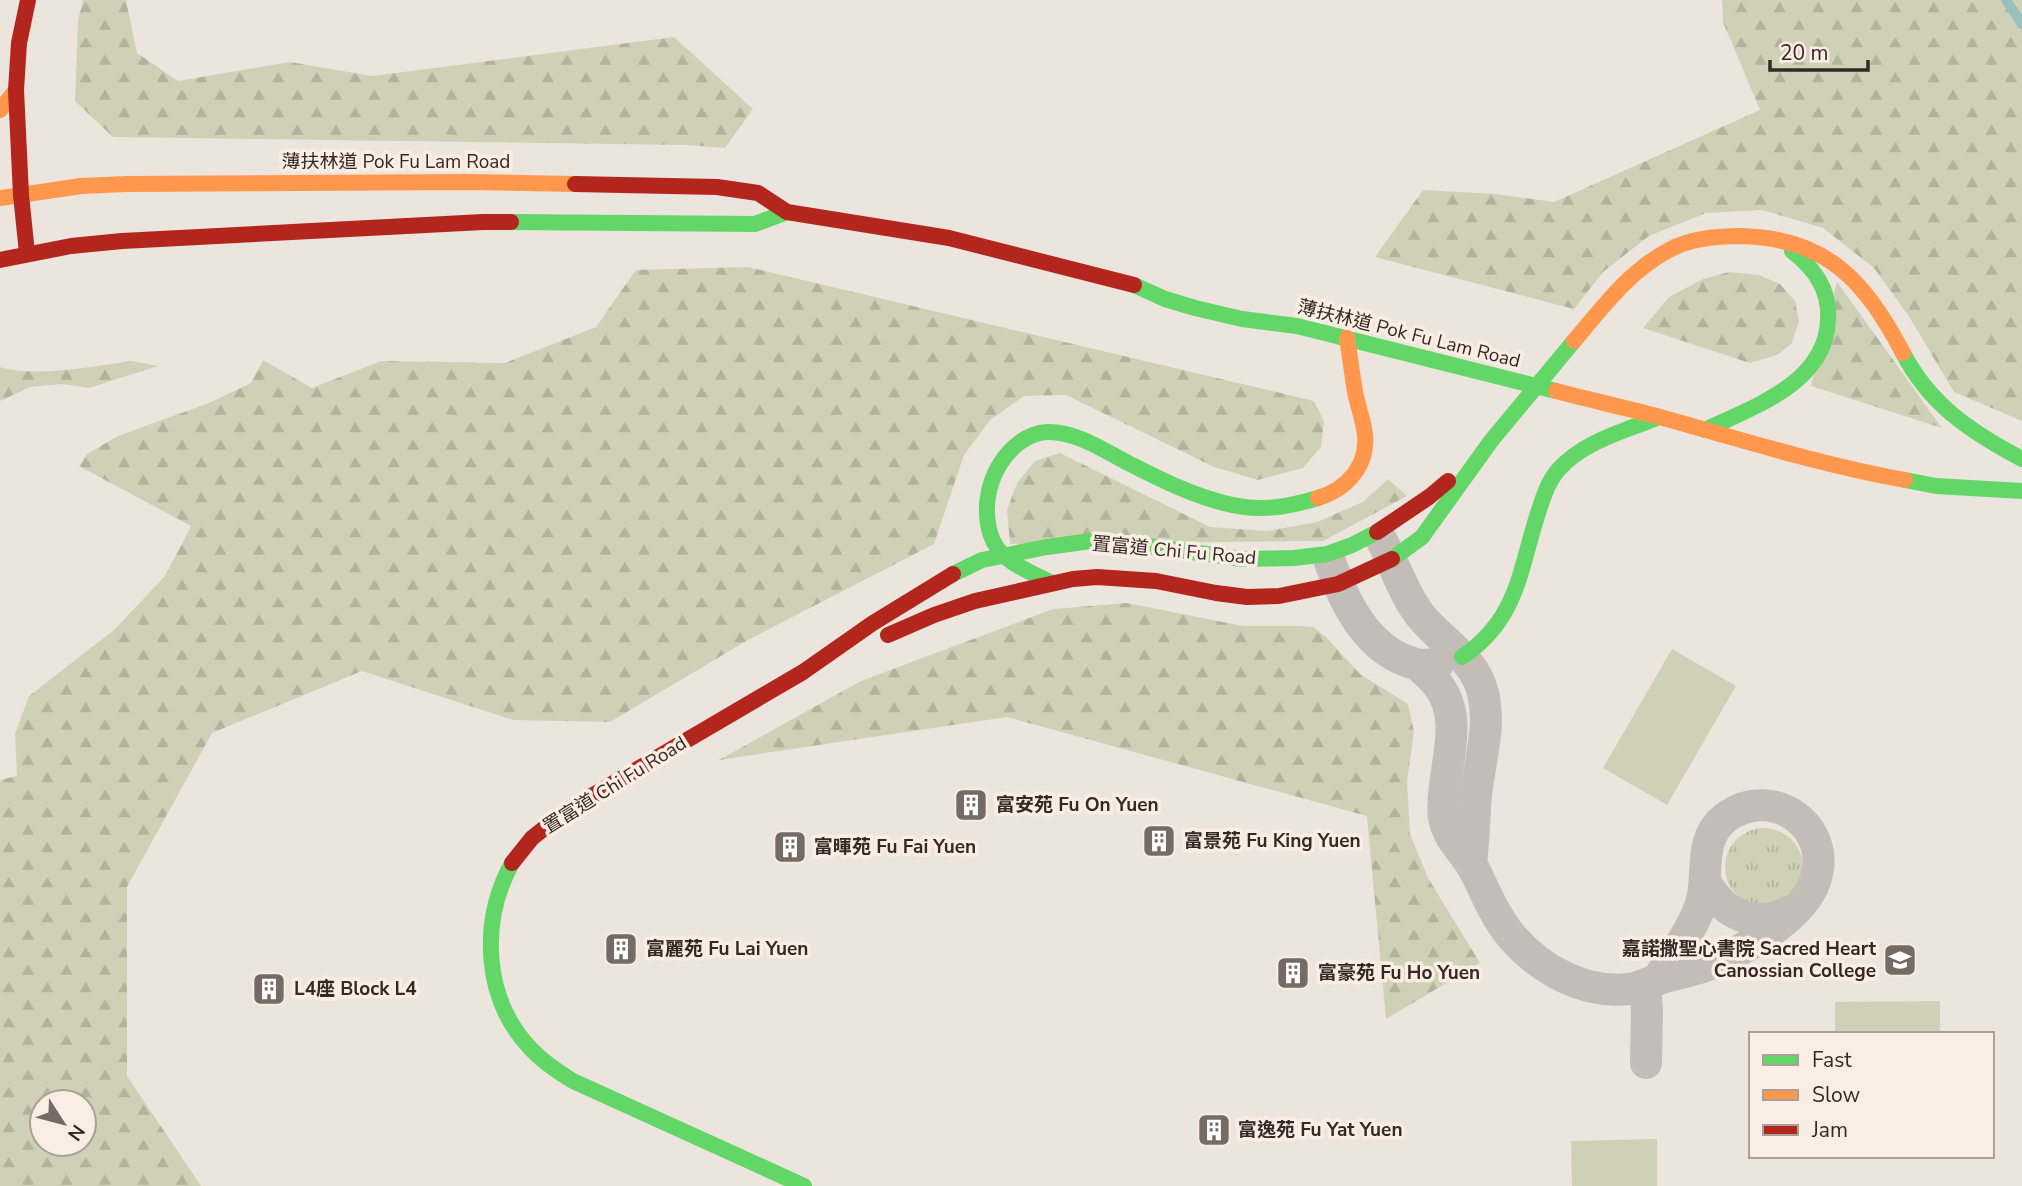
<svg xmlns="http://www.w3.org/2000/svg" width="2022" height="1186" viewBox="0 0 2022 1186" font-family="'Nunito Sans','Noto Sans TC',sans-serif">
<defs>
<pattern id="grass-tufts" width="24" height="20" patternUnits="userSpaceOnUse" patternTransform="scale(1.75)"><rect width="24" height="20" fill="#cfd1b7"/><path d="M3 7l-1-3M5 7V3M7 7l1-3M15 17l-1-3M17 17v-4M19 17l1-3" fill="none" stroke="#b2b39d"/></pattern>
<pattern id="forest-firs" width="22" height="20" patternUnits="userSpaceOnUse" patternTransform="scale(1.75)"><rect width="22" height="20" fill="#cfd1b7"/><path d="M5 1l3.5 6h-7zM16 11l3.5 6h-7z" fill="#b2b39d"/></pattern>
</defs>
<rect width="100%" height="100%" fill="#ece5de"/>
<circle fill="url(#grass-tufts)" cx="1764" cy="867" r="39"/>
<g fill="url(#forest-firs)" fill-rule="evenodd">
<polygon points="83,0 126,0 137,53 178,81 290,62 372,76 674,37 753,109 725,148 687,145 113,137 75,101 78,20"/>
<polygon points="1722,0 2022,0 2022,421 1954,392 1910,318 1874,268 1823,228 1762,210 1706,213 1649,236 1603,272 1574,309 1375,257 1423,190 1496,194 1554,202 1760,110 1723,22"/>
<path d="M748,267L1314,401L1324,421L1321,447L1303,468L1258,480L1214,467L1066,395L1024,396L990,420L964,455L934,544L748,640L610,722L513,720L362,671L212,733L127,887V1076L201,1186H0V780L17,776L15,734L29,696L114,630L165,576L191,526L79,466L87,454L118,436L209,403L251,383L263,360L312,388L381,361L505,363L596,327L636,270ZM42,1102H84V1144H42Z"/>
<polygon points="1729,272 1759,275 1780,284 1795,301 1799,321 1792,343 1777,355 1750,363 1643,328 1669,297 1703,279"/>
<polygon points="1837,282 1942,428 1811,386"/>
<path d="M132,361L158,366L89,388L62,384L30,387L0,401V367C33,378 96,366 132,361Z"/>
<polygon points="1060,453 1210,527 1267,531 1317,522 1363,502 1388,479 1407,496 1323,541 1010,544 1007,510 1017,483 1035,461"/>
<polygon points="1127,603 1243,626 1300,626 1313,627 1326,637 1360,674 1408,704 1414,732 1407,781 1410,834 1428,878 1480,963 1386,1019 1367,816 1007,717 719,760 861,681 1053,609"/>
</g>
<g fill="#cfd1b7">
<polygon points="1672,649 1736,686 1667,805 1603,768"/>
<polygon points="1940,1001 1940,1034 1835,1034 1835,1002"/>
<polygon points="1657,1139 1657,1186 1572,1186 1571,1141"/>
</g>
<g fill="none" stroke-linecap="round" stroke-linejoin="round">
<polyline stroke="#99c0bc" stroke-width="10" points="2006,0 2022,24"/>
<g stroke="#c4bcb7" stroke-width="32">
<path d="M1381,539C1394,563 1403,593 1420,615C1440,641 1475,658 1483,693C1491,727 1480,760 1476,794C1474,817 1474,840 1471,863"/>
<path d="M1330,562C1345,604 1368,652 1416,664C1423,666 1431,664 1438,664"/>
<path d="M1418,665C1424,671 1432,677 1437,684C1468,721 1439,775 1444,818C1448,840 1466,853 1476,873C1486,894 1496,918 1512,937C1541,970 1584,994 1629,989C1639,988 1649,982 1659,979C1674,974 1689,972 1705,966C1740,953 1797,921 1813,886C1838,830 1773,781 1725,818C1696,841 1711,877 1700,907C1690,933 1673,956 1657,980"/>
<path d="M1706,883C1725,916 1756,929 1790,911"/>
<polyline points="1645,985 1647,1012 1646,1063"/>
</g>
<g stroke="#63d668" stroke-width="16">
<polyline points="511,222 755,224 787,212"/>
<polyline points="1134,285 1165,299 1195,308 1242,319 1297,326 1556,391"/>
<path d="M1903,353C1930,405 1971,432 2022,459"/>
<path d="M1705,430C1753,407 1826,383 1828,320C1830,290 1815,269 1792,251"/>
<polyline points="1905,480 1936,486 2022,491"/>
<polyline points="1392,559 1422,537 1491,441 1574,341"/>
<polyline points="953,574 982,560 1047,547 1091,541 1134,544 1242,559 1294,558 1327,554 1352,545 1377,532"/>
<path d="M1052,583C1029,571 1000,562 991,536C983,511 987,485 1000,464C1010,448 1027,433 1047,432C1076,431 1105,451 1130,464C1160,479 1191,495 1224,503C1257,512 1285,508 1318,498"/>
<path d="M1462,657C1518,619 1519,572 1538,513C1543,498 1548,481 1559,469C1584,441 1625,431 1659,417"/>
<path d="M512,863C480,921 483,998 530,1048C543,1062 558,1072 573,1081L804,1186"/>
</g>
<g stroke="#ff974d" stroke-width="16">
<polyline points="0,110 16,90"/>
<polyline points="0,198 81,186 127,184 469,182 575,184"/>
<path d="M1574,341C1602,308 1629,271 1669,250C1690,238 1717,236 1741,236C1827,238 1865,281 1903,353"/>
<path d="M1556,391C1591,400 1626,408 1660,417C1742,440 1822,465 1905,480"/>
<path d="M1318,498C1347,489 1368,466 1365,434C1363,420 1358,406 1355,392C1352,374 1350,356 1347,338"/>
</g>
<g stroke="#b3261e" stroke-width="16">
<polyline points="575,184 717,187 758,193 787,212 949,238 1134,285"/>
<polyline points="27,253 21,195 16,90 19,43 28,0"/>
<polyline points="0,260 71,246 122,241 483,222 511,222"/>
<polyline points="1377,532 1429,497 1448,481"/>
<polyline points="888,635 934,615 975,601 1073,579 1097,577 1156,581 1216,593 1247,597 1279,596 1338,584 1392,559"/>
<polyline points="512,863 532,838 566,811 803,672 873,623 953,574"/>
</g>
</g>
<defs>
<symbol id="building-square" viewBox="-11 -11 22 22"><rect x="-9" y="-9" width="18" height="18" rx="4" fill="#756b66" stroke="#faeee4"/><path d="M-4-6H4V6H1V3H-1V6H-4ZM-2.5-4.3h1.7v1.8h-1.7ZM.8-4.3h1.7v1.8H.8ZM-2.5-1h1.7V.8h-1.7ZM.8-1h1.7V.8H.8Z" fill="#fff"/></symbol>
<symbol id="school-square" viewBox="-11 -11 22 22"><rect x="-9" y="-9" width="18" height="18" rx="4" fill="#756b66" stroke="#faeee4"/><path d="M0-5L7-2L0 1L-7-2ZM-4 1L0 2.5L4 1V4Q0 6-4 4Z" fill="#fff"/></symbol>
</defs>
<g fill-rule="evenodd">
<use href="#building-square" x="952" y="786" width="38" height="38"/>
<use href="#building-square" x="1140" y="822" width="38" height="38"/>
<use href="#building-square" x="771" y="828" width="38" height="38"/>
<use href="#building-square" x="602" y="930" width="38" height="38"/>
<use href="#school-square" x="1881" y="941" width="38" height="38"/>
<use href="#building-square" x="1274" y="954" width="38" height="38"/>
<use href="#building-square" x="250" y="970" width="38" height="38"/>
<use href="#building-square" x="1195" y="1111" width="38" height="38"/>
</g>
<g text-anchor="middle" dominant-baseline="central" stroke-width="7" stroke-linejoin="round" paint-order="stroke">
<g font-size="19" fill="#352926" stroke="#faeee4">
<text x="396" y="162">薄扶林道 Pok Fu Lam Road</text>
<text transform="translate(1409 334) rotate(14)">薄扶林道 Pok Fu Lam Road</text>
<text transform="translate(1174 551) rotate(5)">置富道 Chi Fu Road</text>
<text transform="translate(615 785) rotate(-32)">置富道 Chi Fu Road</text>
</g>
<g font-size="19" font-weight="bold" fill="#352926" stroke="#faeee4" text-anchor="start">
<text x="996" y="805">富安苑 Fu On Yuen</text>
<text x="1184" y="841">富景苑 Fu King Yuen</text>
<text x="814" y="847">富暉苑 Fu Fai Yuen</text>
<text x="646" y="949">富麗苑 Fu Lai Yuen</text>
<text x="1876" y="949" text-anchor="end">嘉諾撒聖心書院 Sacred Heart<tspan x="1876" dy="22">Canossian College</tspan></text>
<text x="1318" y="973">富豪苑 Fu Ho Yuen</text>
<text x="294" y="989">L4座 Block L4</text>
<text x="1238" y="1130">富逸苑 Fu Yat Yuen</text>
</g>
</g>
<rect x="1749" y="1032" width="245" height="126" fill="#faeee4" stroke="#ab9f98" stroke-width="2"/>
<rect x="1763" y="1055" width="35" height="10" fill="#63d668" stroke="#ab9f98" stroke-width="2"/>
<text x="1812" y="1067" font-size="21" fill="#352926">Fast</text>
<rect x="1763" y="1090" width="35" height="10" fill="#ff974d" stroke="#ab9f98" stroke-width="2"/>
<text x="1812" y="1102" font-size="21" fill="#352926">Slow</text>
<rect x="1763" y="1125" width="35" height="10" fill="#b3261e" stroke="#ab9f98" stroke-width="2"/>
<text x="1812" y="1137" font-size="21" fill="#352926">Jam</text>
<g transform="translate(63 1123) rotate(126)"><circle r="33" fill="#faeee4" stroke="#ab9f98" stroke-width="2"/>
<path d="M0-5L12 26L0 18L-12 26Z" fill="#756b66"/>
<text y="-10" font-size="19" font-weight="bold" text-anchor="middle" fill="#352926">N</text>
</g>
<path d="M1770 60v10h98v-10" fill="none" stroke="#352926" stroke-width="3.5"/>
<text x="1780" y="60" font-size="21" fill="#352926" stroke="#faeee4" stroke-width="5" paint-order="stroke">20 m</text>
</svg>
